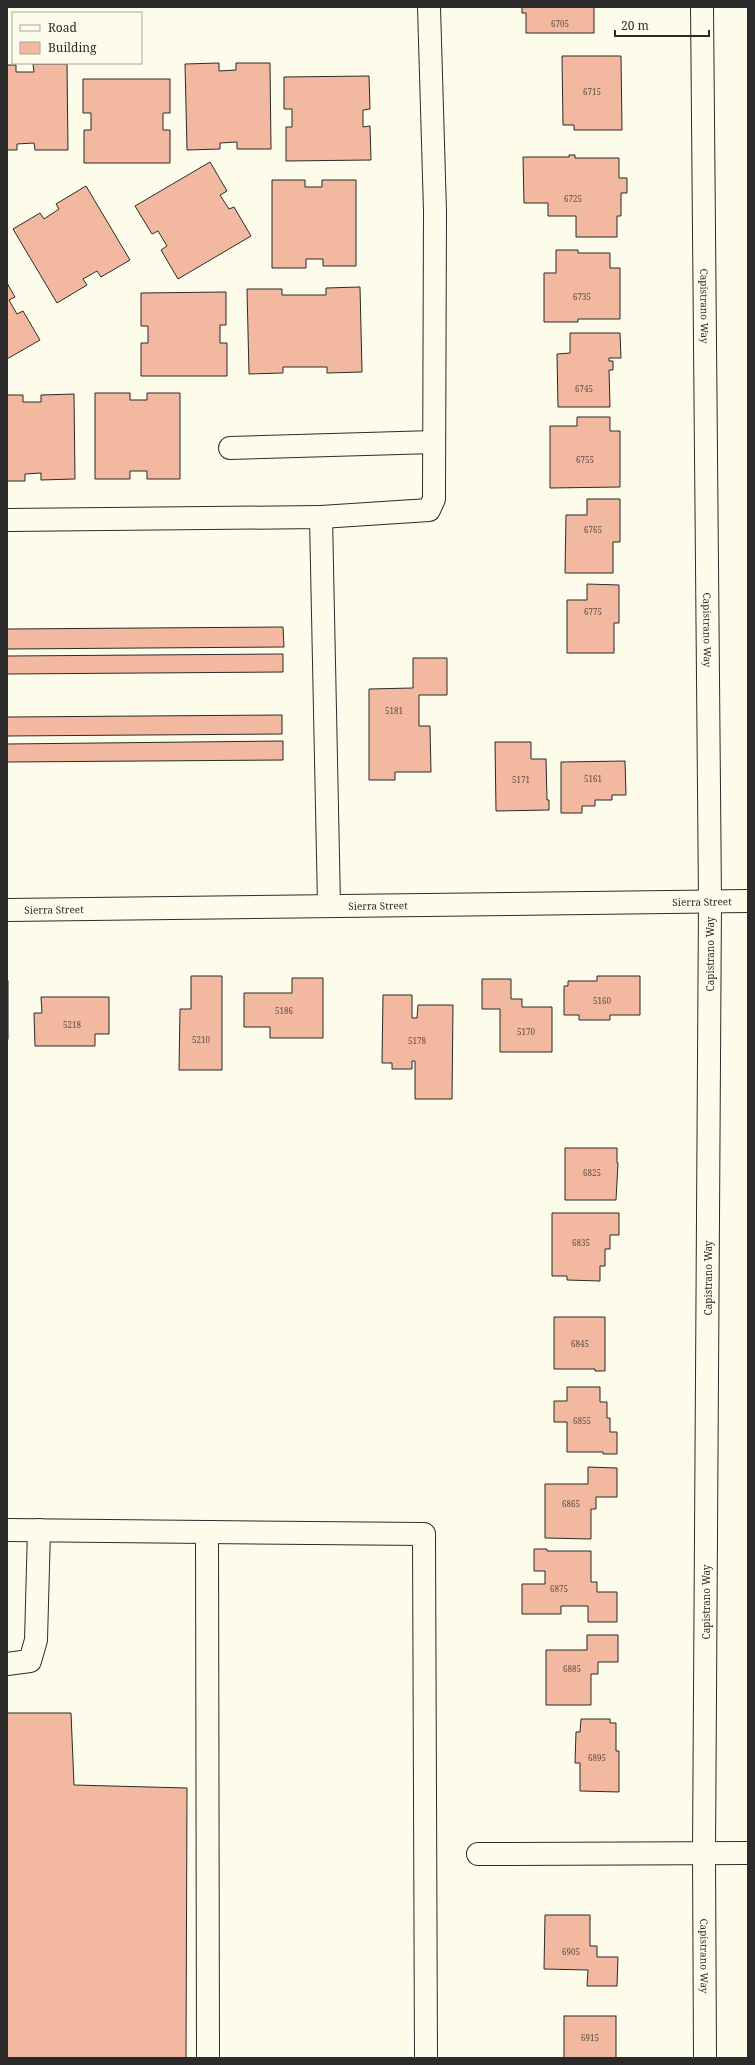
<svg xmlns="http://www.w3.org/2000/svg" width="755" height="2065" viewBox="0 0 755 2065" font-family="'Noto Serif',serif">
<rect width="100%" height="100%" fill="#fdfbea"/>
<g fill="#f2b8a0" stroke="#2b2b2b">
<polygon points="522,7 594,7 594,33 526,33 526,13 522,13"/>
<polygon points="562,56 621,56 622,130 574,130 574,125 563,125"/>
<polygon points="219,63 219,71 236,70 236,63 270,63 271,149 237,149 237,142 220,143 220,149 187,150 185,64"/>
<polygon points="33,64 67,64 68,150 35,150 34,143 17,144 17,150 7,150 7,65 16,65 16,72 34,72"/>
<polygon points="369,76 370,109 363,110 363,127 370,126 371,160 286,161 286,127 292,127 292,109 284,109 284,77"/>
<polygon points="83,79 170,79 170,113 163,113 163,130 170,130 170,163 84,163 84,130 91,130 91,113 83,113"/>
<polygon points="569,155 575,155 575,158 619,158 619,178 627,178 627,193 621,193 621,216 617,216 617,237 576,237 576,216 548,216 548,203 524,203 523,157 569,157"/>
<polygon points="210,162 227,191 220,195 229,209 234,207 251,236 178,279 161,250 167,246 158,231 152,234 135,206"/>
<polygon points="272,180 305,180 305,187 322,187 322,180 356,180 356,266 323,266 323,259 306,259 306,268 272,268"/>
<polygon points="86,186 130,260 101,277 97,271 83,279 87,285 57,303 13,229 40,213 44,219 59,209 56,204"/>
<polygon points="556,250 578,250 578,253 610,253 610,268 620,268 620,319 578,319 578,322 544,322 544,273 556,273"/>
<polygon points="7,283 15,297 9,300 17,314 23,311 40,340 7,359"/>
<polygon points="360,287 362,372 327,373 327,367 283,367 283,373 249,374 247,289 282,289 282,295 326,295 326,288"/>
<polygon points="226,292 226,325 220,325 220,343 227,343 227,376 141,376 141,343 148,343 148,326 141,326 141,293"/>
<polygon points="570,333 620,333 621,358 609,358 609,361 613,361 613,370 609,370 610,407 558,407 557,354 570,353"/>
<polygon points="95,393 130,393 130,400 147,400 147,393 180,393 180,479 147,479 147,471 130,471 130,479 95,479"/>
<polygon points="74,394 75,479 41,480 41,473 25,474 25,481 7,481 7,395 23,395 23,402 41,402 41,395"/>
<polygon points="577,417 610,417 610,431 620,431 620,487 550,488 550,426 577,426"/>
<polygon points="587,499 620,499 620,542 613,542 613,573 565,573 566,515 587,515"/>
<polygon points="587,584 619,585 619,623 614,623 614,653 567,653 567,600 587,600"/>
<polygon points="283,627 284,647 7,649 7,629"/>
<polygon points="283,654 283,672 7,674 7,656"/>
<polygon points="413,658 447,658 447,695 419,695 419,726 430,726 431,772 395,772 395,780 369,780 369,689 413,688"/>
<polygon points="282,715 282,734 7,736 7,717"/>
<polygon points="283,741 283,760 7,762 7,744"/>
<polygon points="495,742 531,742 531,759 546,759 547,800 549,800 549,810 496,811"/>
<polygon points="625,761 626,795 612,795 612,800 595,800 595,806 582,806 582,813 561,813 561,762"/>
<polygon points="191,976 222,976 222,1070 179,1070 180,1009 191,1009"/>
<polygon points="597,976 640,976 640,1015 610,1015 610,1020 579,1020 579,1015 564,1015 564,986 568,986 568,981 597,981"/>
<polygon points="292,978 323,978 323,1038 270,1038 270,1027 244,1027 244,993 292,993"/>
<polygon points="482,979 511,979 511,999 522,999 522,1007 552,1007 552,1052 500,1052 500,1009 482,1009"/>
<rect x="7" y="981" width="1" height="58"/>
<polygon points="383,995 412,995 412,1018 417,1018 418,1005 453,1005 452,1099 415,1099 415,1061 412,1061 412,1069 392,1069 392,1063 382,1063"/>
<polygon points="41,997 109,997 109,1034 95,1034 95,1046 35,1046 34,1013 42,1013"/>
<polygon points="565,1148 617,1148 617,1163 618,1163 616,1200 565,1200"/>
<polygon points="552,1213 619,1213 619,1235 610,1235 610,1249 605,1249 605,1266 600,1266 600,1281 567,1280 567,1276 552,1276"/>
<polygon points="554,1317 605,1317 605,1371 595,1371 595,1369 554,1369"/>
<polygon points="567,1387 600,1387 600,1402 607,1402 607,1418 610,1418 610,1432 617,1432 617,1454 603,1454 603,1452 567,1452 567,1422 554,1422 554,1401 567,1401"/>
<polygon points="588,1467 617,1468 617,1497 596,1497 596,1509 591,1509 591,1539 545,1538 545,1484 588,1484"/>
<polygon points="534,1549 547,1549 547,1551 591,1551 591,1582 597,1582 597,1592 617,1592 617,1622 588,1622 588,1606 561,1606 561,1614 522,1614 522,1584 545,1584 545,1571 534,1571"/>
<polygon points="587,1635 618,1635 618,1662 598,1662 598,1674 591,1674 591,1705 546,1705 546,1650 587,1650"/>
<polygon points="7,1713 71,1713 74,1785 187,1788 186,2058 7,2058"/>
<polygon points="581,1719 610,1719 610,1723 616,1723 616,1751 619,1751 619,1792 580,1791 580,1763 575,1763 576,1732 580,1732"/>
<polygon points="545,1915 590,1915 590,1946 597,1946 597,1957 618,1957 617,1986 587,1986 588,1970 544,1969"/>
<rect x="564" y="2016" width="52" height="42"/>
</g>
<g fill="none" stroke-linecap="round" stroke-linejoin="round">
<defs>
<g id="minor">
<path id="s1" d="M702,7L710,901L704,1853L705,2058"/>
<polyline points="230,448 434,442"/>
<polyline points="321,517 429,510 434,499 435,211 429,7"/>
<polyline points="7,520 321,517 329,905"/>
<path id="s2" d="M7,910L748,901"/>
<polyline points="7,1530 207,1532 208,2058"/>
<polyline points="207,1532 424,1534 426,2058"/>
<polyline points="7,1664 30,1661 36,1640 39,1530"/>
<polyline points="478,1854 748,1853"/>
</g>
</defs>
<use href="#minor" stroke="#2b2b2b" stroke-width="24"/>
<use href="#minor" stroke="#fdfbea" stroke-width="22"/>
</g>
<g text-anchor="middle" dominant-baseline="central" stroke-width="3" stroke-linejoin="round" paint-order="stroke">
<g font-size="8" fill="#5d4e48">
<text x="560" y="23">6705</text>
<text x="592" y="91">6715</text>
<text x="573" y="198">6725</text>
<text x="582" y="296">6735</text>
<text x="584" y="388">6745</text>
<text x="585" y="459">6755</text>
<text x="593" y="529">6765</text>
<text x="593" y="611">6775</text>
<text x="394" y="710">5181</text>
<text x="593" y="778">5161</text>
<text x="521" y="779">5171</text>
<text x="602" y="1000">5160</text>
<text x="284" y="1010">5186</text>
<text x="72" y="1024">5218</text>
<text x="526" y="1031">5170</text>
<text x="201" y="1039">5210</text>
<text x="417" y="1040">5178</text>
<text x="592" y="1172">6825</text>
<text x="581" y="1242">6835</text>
<text x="580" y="1343">6845</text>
<text x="582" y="1420">6855</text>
<text x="571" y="1503">6865</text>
<text x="559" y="1588">6875</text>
<text x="572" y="1668">6885</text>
<text x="597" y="1757">6895</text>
<text x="571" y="1951">6905</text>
<text x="590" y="2037">6915</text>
</g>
<g font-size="10" fill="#2b2b2b" stroke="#fdfbea">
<text stroke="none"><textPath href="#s1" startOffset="299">Capistrano Way</textPath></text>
<text stroke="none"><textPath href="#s1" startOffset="623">Capistrano Way</textPath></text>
<text stroke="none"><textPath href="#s2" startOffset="695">Sierra Street</textPath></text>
<text stroke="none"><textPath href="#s2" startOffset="371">Sierra Street</textPath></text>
<text stroke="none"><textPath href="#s2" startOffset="47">Sierra Street</textPath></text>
<text transform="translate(710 954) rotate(-90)">Capistrano Way</text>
<text transform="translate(708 1278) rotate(-90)">Capistrano Way</text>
<text transform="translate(706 1602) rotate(-90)">Capistrano Way</text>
<text stroke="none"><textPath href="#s1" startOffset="1949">Capistrano Way</textPath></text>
</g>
</g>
<rect width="755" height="2065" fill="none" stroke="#2b2b2b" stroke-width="16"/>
<rect x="12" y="12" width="130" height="52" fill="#fdfbea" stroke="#a9a89e"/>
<rect x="20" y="25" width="20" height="6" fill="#fdfbea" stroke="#a9a89e"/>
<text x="48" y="32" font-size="12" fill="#2b2b2b">Road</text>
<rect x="20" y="42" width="20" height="12" fill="#f2b8a0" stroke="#a9a89e"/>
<text x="48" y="52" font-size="12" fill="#2b2b2b">Building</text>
<path d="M615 30v6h94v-6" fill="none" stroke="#2b2b2b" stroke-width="2"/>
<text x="621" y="30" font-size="12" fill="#2b2b2b" stroke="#fdfbea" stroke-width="3" paint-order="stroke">20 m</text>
</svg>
